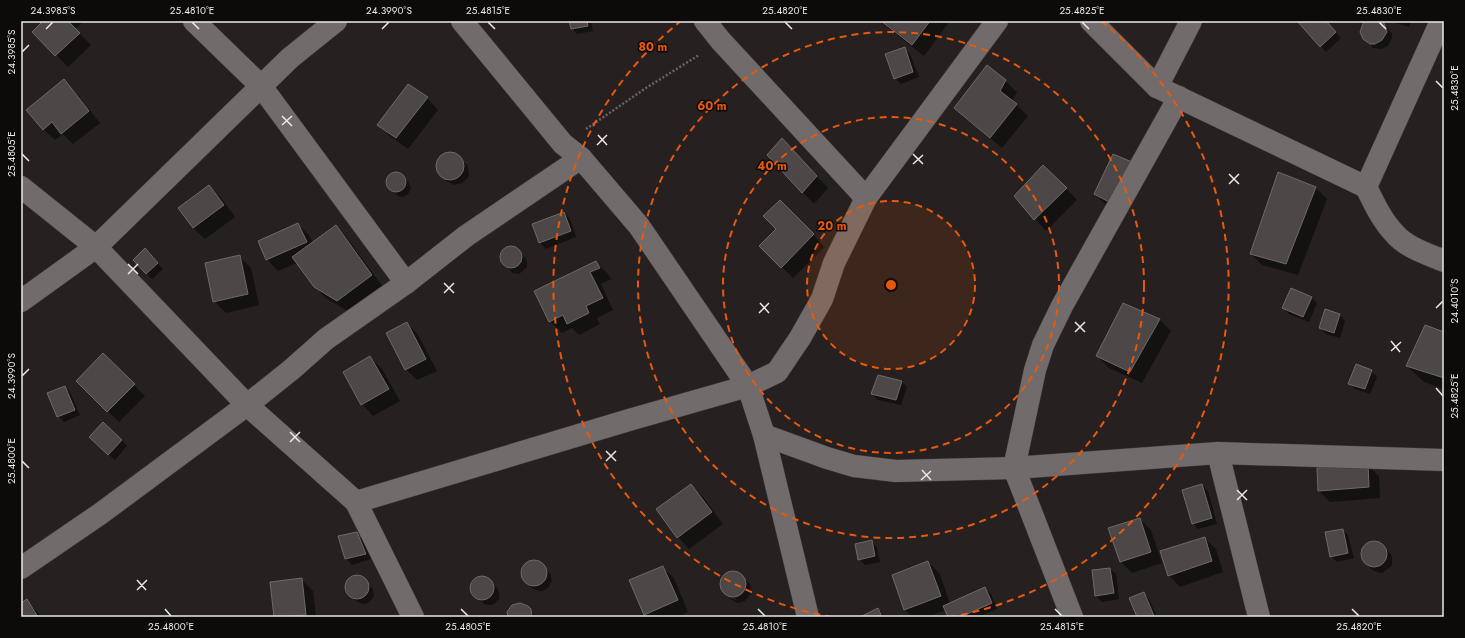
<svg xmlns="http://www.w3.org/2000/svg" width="1465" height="638" viewBox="0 0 1465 638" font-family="Jost,sans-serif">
<rect width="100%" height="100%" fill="#262020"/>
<g fill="#0007">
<polygon points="40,21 80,21 82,23 75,29 91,45 68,67 34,32 42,23"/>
<polygon points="570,21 591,21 593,31 577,34 572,28"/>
<polygon points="879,21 950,21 924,56"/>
<polygon points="1298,21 1325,21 1341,38 1326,52"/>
<polygon points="1365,21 1382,21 1387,27 1392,34 1392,38 1388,46 1381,49 1373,48 1367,41 1361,32 1363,24"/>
<polygon points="1388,21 1411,21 1409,27"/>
<polygon points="905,49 910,54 919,77 901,84 895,78"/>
<polygon points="63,81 75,92 100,123 73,144 63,134 55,140 43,129"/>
<polygon points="1005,81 1017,92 1012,101 1028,116 1002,148 967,119 955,108"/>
<polygon points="427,98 438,110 408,149 390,136 379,124"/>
<polygon points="793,151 828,188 814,204 768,155"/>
<polygon points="450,153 454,154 467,165 469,174 468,178 462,183 454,185 446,181 438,171 437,163 442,156"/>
<polygon points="1132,163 1106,205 1095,194"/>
<polygon points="394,173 402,175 408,181 411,189 408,194 403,197 398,196 392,190 387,182 389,176"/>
<polygon points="1279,174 1316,188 1327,199 1298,275 1262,265 1251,254"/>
<polygon points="209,187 221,198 235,217 205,239 193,228 179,208"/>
<polygon points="1066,188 1077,200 1046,231 1015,196"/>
<polygon points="780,201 825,247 793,278 760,246 777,229"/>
<polygon points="564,213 570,219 576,237 546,249 540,243 533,225"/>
<polygon points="298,224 309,235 313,243 335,226 347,238 383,287 349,312 326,298 314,286 297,263 278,271 267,259"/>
<polygon points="511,247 517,249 527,260 527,267 519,274 512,273 510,270 504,264 501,258 503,251"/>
<polygon points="151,256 163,269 152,279 134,260"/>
<polygon points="239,256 251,268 259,305 226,313 214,301"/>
<polygon points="596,262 608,274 611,279 601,284 613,310 597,318 600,324 579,335 572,328 562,333 550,321"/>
<polygon points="1312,298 1317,303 1309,322 1289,314 1284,308"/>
<polygon points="1124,304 1160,320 1171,331 1142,383 1109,368 1097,356"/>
<polygon points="1326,311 1340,315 1345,321 1340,338 1326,334 1320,328"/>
<polygon points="407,323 418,335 437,371 417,380 406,369"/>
<polygon points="1444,333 1444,389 1424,382 1407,366"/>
<polygon points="103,354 145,396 119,422 77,381"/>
<polygon points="370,358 382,369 400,401 373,416 362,404"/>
<polygon points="1371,371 1377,377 1370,394 1355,389 1350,383"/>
<polygon points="901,381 907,387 901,405 878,400 872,394"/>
<polygon points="65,387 70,392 80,415 64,422 58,416"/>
<polygon points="122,440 127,446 115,460 96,443"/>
<polygon points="1367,465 1379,476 1380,498 1330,502 1319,491"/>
<polygon points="691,485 703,497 723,524 689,549 678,537"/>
<polygon points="1202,485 1208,491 1217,524 1198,529 1193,523"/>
<polygon points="1140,519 1151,530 1162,563 1132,573 1121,562 1110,529"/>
<polygon points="1342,530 1348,535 1354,558 1337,562 1331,556"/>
<polygon points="356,533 362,539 371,559 352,565 346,559 340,536"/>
<polygon points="1204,538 1216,549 1223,572 1180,587 1169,575"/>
<polygon points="871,541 877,547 880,562 865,565 859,559"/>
<polygon points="1370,543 1378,543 1391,554 1392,558 1392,566 1382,573 1374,571 1371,569 1365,563 1362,556 1363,548"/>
<polygon points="530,562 537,562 541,564 550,573 552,580 549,587 543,591 539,591 532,588 525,582 522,575 524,567"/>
<polygon points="928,562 940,574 950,604 985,589 991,594 997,609 978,617 949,617 946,610 928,617 913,617 905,610 893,575"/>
<polygon points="662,567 674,578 688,612 677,617 648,617 645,614"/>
<polygon points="1110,569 1116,574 1119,599 1102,602 1096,596 1093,571"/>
<polygon points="737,572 750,584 752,592 745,601 738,603 730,599 729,598 736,600 736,598 727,596 721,586 723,578 729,573"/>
<polygon points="354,576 361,577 372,588 374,595 373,598 368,603 364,604 357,602 347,591 347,583 351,578"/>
<polygon points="479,578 486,578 498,589 499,592 499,599 494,604 491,605 484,604 473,593 472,586 476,579"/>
<polygon points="302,580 313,591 316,617 275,617 271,583"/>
<polygon points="1144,594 1149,599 1157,617 1138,617"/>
<polygon points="26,601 38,612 41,617 21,617 21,604"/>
<polygon points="520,604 524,604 536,617 510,617"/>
<polygon points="878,609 885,617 863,617"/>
</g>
<g fill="#4d4747" stroke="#706869">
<polygon points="39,21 68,21 80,33 55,56 32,32 41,23"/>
<polygon points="569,21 587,21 588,26 571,29"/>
<polygon points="881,21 930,21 912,45"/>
<polygon points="1297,21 1326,21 1336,32 1320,47"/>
<polygon points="1364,21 1383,21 1386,28 1387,32 1382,40 1375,44 1370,44 1363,39 1360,32"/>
<polygon points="905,47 913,72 894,79 885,54"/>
<polygon points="987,65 1006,80 1000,91 1017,104 990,138 954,108"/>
<polygon points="64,79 89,111 61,134 52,122 43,130 26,110"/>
<polygon points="408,84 428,97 396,138 377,125"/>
<polygon points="782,138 817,176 802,193 767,155"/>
<circle cx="450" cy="166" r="14"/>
<polygon points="1113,154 1132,162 1111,203 1094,194"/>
<polygon points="1043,165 1067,188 1034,220 1014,196"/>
<polygon points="1278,172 1316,187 1286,264 1250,254"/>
<circle cx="396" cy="182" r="10"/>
<polygon points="209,185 224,205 193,228 178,208"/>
<polygon points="780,200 814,234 781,268 759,246 776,229 763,216"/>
<polygon points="564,212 571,231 539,243 532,224"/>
<polygon points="298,223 307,242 266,260 258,241"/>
<polygon points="336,225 372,275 337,301 314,287 292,257"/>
<circle cx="511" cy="257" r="11"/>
<polygon points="145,248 158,263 146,274 133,260"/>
<polygon points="240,255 248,294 213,302 205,263"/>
<polygon points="596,261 600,268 590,272 603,298 586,306 589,313 567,324 563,315 549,322 534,291"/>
<polygon points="1291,288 1312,297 1303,317 1282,308"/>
<polygon points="1123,303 1160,319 1130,372 1096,356"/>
<polygon points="1325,309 1340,314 1334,333 1319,328"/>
<polygon points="407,322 426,359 405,370 386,333"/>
<polygon points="1425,325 1444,332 1444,378 1406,366"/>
<polygon points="103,353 135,384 107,412 76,381"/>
<polygon points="370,356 389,389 361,405 343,372"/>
<polygon points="1356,364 1372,370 1365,389 1348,384"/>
<polygon points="878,375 902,381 896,400 871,394"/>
<polygon points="65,386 75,410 57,417 47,393"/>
<polygon points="103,422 122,440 108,455 89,437"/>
<polygon points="1368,464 1369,487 1318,491 1317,468"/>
<polygon points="691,484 712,512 677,538 656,509"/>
<polygon points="1202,484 1212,518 1192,524 1182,490"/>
<polygon points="1140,518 1151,552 1120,562 1108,528"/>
<polygon points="1343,529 1348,553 1330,557 1325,532"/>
<polygon points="357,532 366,554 345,559 338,536"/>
<polygon points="1205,537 1212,561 1168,576 1160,551"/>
<polygon points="872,540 875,556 858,560 855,544"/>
<circle cx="1374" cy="554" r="13"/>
<circle cx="534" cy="573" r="13"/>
<polygon points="928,561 941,596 904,610 892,575"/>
<polygon points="663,566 678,600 644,615 629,580"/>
<polygon points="1110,568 1114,593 1095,596 1092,570"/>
<circle cx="733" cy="584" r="13"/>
<circle cx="357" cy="587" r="12"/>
<circle cx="482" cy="588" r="12"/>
<polygon points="302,578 306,615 274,617 270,582"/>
<polygon points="985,587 992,603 960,617 948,617 943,606"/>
<polygon points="1144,592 1154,616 1151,617 1137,617 1129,598"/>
<polygon points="27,599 38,617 21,617 21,603"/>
<polygon points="520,603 528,606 531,609 532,617 508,617 507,612 512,605"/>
<polygon points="878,608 882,617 860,617"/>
</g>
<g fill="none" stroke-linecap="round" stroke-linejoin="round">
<defs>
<g id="minor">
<polyline points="194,21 261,86 406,283"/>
<polyline points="462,21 563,144 581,158 639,226 748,386 777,372 800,338 822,299 834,263 866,198 997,21"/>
<polyline points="705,21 721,41 866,198"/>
<polyline points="1091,21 1157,87 1191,21"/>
<polyline points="1157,87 1366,187 1441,21"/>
<polyline points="21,187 96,247 247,405 356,502 413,617"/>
<path d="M1366,187C1374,203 1382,221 1395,234C1407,248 1428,254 1444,261"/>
<polyline points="21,301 96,247 290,58 336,21"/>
<polyline points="764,435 808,617"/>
<polyline points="1218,453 1259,617"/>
<polyline points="356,502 629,420 748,386 764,435 827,458 854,466 896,471 1014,468 1218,453 1444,460"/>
<polyline points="21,568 100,514 247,405 291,370 326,339 406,283 466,236 581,158"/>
<polyline points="1072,617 1014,468 1035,370 1043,345 1062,306 1179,97"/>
</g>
</defs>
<use href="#minor" stroke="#3f3a3b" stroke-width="23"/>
<polyline stroke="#696364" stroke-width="2.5" stroke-dasharray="2 2" stroke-linecap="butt" points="586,129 646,88 699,55"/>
<use href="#minor" stroke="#726b6b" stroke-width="22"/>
</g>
<path fill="none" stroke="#ede8e9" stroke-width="1.5" d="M192,22L199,29M488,22L495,29M785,22L792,29M1082,22L1089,29M1379,22L1386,29M46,29L53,22M382,29L389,22M22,52L29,45M1436,81L1443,88M282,116L292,126M282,125L292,116M598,135L607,145M597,145L607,135M22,154L29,161M913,154L923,164M913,164L923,155M1229,174L1239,184M1229,184L1239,174M128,264L138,274M128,274L138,264M444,283L454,293M444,293L454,283M760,303L769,313M1436,308L1443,301M759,313L769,303M1075,322L1085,332M1075,332L1085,322M1391,341L1400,352M1391,351L1401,342M22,376L29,369M1436,388L1443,396M290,432L300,442M290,442L300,432M606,451L616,461M22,461L29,468M606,461L616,451M922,470L931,480M921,480L931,471M1237,490L1247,500M1237,500L1247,490M137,580L146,590M137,590L147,580M165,609L171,616M461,609L468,616M758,609L765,616M1055,609L1062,616M1352,609L1359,616"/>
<circle cx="891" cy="285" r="84" fill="#e8590c" fill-opacity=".12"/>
<g fill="none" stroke="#e8590c" stroke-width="2" stroke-dasharray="7 5">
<circle cx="891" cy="285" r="84"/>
<circle cx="891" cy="285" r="168"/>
<circle cx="891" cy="285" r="253"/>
<path d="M832 617A337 337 0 0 1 681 21M1101 21A337 337 0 0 1 950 617"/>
</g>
<circle cx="891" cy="285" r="6" fill="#e8590c" stroke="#0d0a0a" stroke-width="2"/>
<g font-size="12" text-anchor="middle" font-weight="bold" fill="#e8590c" stroke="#0d0a0a" stroke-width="3" stroke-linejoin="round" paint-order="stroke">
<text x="653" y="51">80 m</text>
<text x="712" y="110">60 m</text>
<text x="772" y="170">40 m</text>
<text x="832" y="230">20 m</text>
</g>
<rect width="1465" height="638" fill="none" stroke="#0d0a0a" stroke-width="44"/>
<rect x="22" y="22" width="1421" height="594" fill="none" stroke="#ede8e9" stroke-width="1.5"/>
<g font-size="10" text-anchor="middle" fill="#ede8e9">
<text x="53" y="14">24.3985°S</text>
<text x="192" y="14">25.4810°E</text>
<text x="389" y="14">24.3990°S</text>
<text x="488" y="14">25.4815°E</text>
<text x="785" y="14">25.4820°E</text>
<text x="1082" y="14">25.4825°E</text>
<text x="1379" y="14">25.4830°E</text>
<text transform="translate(11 52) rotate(-90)" y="4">24.3985°S</text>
<text transform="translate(1454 88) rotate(-90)" y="4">25.4830°E</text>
<text transform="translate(11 154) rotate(-90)" y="4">25.4805°E</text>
<text transform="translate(1454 301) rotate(-90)" y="4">24.4010°S</text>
<text transform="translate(11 376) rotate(-90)" y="4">24.3990°S</text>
<text transform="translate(1454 396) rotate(-90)" y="4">25.4825°E</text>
<text transform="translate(11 461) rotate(-90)" y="4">25.4800°E</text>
<text x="171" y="630">25.4800°E</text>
<text x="468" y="630">25.4805°E</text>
<text x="765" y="630">25.4810°E</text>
<text x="1062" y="630">25.4815°E</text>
<text x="1359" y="630">25.4820°E</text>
</g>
</svg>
